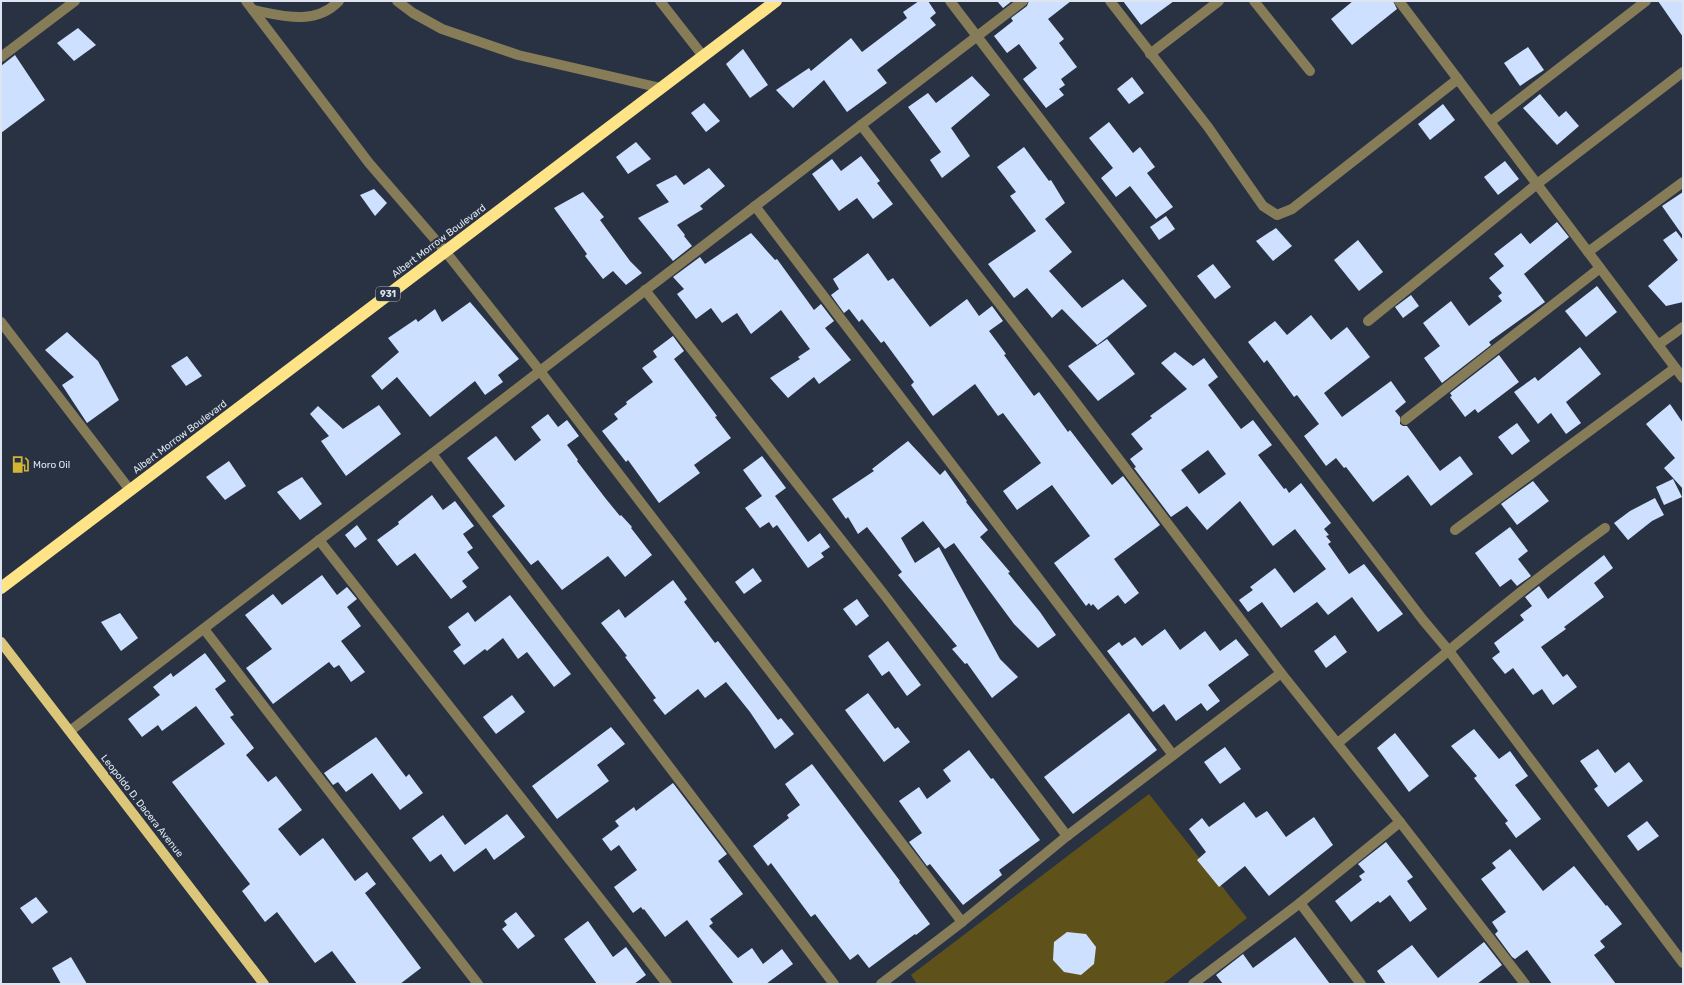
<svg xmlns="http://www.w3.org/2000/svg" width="1684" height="985" viewBox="0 0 1684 985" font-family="Rubik,sans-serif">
<rect width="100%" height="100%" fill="#283243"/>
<polygon fill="#5f511a" points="1149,794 1247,918 1163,984 917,984 911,975"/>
<g fill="#cee0ff" fill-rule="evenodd">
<polygon points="919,1 928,1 936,13 930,18 936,25 877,70 887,83 847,112 824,80 793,108 776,90 809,68 811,71 851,38 862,52 907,18 903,12"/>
<polygon points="997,1 1012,1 1003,8"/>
<polygon points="1029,1 1071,1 1048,19 1064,39 1059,43 1077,67 1061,79 1065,85 1059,89 1064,95 1046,108 1023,79 1037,68 1019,44 1007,53 994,36 1013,21 1011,18 1027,6"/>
<polygon points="1123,1 1174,1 1141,25"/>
<polygon points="1353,1 1393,1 1397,9 1352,45 1331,19"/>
<polygon points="1658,1 1683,1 1683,37"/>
<polygon points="78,28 96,45 74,61 57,43"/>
<polygon points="1528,47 1544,70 1520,86 1504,63"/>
<polygon points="743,49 768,85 750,98 726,64"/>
<polygon points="15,55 45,100 1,133 1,66"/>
<polygon points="972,76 990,95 951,128 970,156 942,178 930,160 941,152 908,107 928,93 936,103"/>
<polygon points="1132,77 1144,93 1129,104 1117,89"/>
<polygon points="1540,94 1559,117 1566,111 1579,126 1557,145 1523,108"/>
<polygon points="704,103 720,121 706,132 691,113"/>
<polygon points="1443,104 1455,120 1430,140 1418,124"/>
<polygon points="1109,122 1133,153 1140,147 1155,167 1147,173 1173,207 1156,219 1130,186 1116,197 1101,178 1113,168 1089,138"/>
<polygon points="636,142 651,159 628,174 616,157"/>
<polygon points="1024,147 1049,181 1051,180 1065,203 1045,219 1072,252 1049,271 1082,308 1123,279 1147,306 1097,345 1062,309 1052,318 1027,288 1014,298 988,264 1036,231 1010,196 1016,192 997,167"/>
<polygon points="861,156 880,181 877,183 893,204 873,219 857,198 839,211 812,174 832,159 841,171"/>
<polygon points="1505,161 1519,179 1498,195 1484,177"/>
<polygon points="709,168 725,186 700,206 703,209 677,225 685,235 684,236 692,246 673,261 638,218 669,202 656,185 676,175 684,185"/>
<polygon points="374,189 387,203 375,216 360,195"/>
<polygon points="583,192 604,217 600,220 630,261 642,273 626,285 613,271 603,279 585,256 587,254 554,208"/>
<polygon points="1683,192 1683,236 1662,206"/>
<polygon points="1166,216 1175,229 1159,240 1150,227"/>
<polygon points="1557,222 1569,237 1524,274 1545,302 1489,342 1491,345 1442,383 1424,358 1440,346 1423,323 1451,301 1469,326 1502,301 1498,296 1502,293 1489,278 1504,266 1494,254 1521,233 1530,244"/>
<polygon points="1276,228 1292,246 1273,261 1256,241"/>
<polygon points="1676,231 1683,240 1683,302 1666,306 1648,286 1678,260 1663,240"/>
<polygon points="751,233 775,260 777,259 814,310 821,304 834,321 825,328 851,360 819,384 814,377 788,398 770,378 800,359 798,357 810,349 781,310 751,334 737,313 722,323 711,308 696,319 677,294 684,289 673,277 700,257 705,264"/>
<polygon points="1358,240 1383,272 1359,291 1334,260"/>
<polygon points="868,253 888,281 893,278 930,327 967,299 979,316 992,306 1003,321 989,331 1006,354 1004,355 1034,396 1039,392 1068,432 1070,430 1112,485 1123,476 1160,525 1114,559 1139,593 1125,604 1118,595 1098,610 1093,604 1091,606 1089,603 1086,606 1054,563 1090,536 1052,485 1017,510 1003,491 1041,463 1003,413 998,416 975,384 933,416 911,385 914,382 884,341 881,343 862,319 859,322 849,309 844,313 831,295 839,289 833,279"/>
<polygon points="1213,264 1231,287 1215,299 1197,276"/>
<polygon points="1597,286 1617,312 1586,337 1565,311"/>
<polygon points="1411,295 1419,306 1403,318 1395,307"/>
<polygon points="470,302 519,359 498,375 503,382 485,395 475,381 430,417 397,377 382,390 371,376 399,352 388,338 416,319 418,322 435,309 442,322"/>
<polygon points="1311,315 1331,340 1347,327 1370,357 1324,393 1342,417 1391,381 1406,402 1395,411 1400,417 1400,424 1403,426 1407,426 1440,471 1460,456 1473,474 1431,506 1408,475 1373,502 1346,467 1344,468 1336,458 1326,466 1304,436 1319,424 1297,395 1294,397 1267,360 1264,363 1248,342 1275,321 1287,335"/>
<polygon points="67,332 98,361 119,400 87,423 62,385 74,377 45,350"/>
<polygon points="673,336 684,351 674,359 717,416 715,417 731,438 694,465 700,473 659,503 628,460 626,462 602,431 618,419 614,414 627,404 626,402 653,382 642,368 657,357 653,351"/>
<polygon points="1107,339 1135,374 1098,401 1068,366"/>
<polygon points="1580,347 1601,374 1566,402 1581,423 1566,434 1551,413 1538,424 1514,392 1535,377 1538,381"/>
<path d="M1175,352L1193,366L1204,358L1218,377L1208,385L1241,429L1253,420L1272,445L1258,455L1284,489L1286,488L1289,493L1301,483L1331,523L1324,529L1329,535L1326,536L1331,542L1328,544L1349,574L1364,564L1403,614L1378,632L1352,597L1328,615L1317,602L1281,628L1262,602L1248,612L1239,600L1253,590L1250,587L1275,568L1294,593L1326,569L1295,529L1273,546L1240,501L1207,530L1187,506L1171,517L1134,468L1136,467L1130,459L1143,449L1131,434L1152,418L1150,416L1187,389L1161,363ZM1208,450L1226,474L1199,494L1181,470Z"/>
<polygon points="1499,355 1519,382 1478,413 1475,409 1465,417 1450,397 1452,396 1450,393"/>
<polygon points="187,356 202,376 186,386 171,366"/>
<polygon points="1670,404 1683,423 1683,489 1664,468 1675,458 1646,424"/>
<polygon points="379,405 401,434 346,476 321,441 329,436 310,414 318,406 343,429"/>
<polygon points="548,414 558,427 567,420 579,436 567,445 578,460 577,461 606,499 620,516 621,515 632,527 631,528 652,555 625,577 608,556 562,590 538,560 531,565 492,516 505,506 467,458 496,436 515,461 541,440 531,427"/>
<polygon points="1517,423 1530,441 1512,455 1498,437"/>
<polygon points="908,441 940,475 945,470 967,501 966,502 988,530 980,537 1010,572 1008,573 1040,612 1056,635 1038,648 1014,624 954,543 945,549 923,521 901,538 915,563 939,547 1000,659 1018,677 992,698 967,663 965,664 952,649 957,646 898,575 902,572 867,527 858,534 848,517 846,519 832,499 874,471 872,469"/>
<polygon points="762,456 786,488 775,496 798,528 808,542 820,533 830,547 821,553 824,557 808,568 777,525 773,528 769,522 760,528 745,508 762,496 743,470"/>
<polygon points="229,461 246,486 225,500 206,477"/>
<polygon points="302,477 322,504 300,520 277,492"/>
<polygon points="1673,479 1682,497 1664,505 1656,487"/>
<polygon points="1533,481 1549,501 1517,525 1501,504"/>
<polygon points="432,495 443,510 455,501 474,526 463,534 473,548 467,552 479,568 462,581 467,587 451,599 415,553 397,566 377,540 399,524 398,522"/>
<polygon points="1655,498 1664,515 1652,521 1628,540 1614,523 1630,511"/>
<polygon points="357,525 367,539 355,548 345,535"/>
<polygon points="1510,527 1528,551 1518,559 1531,576 1517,586 1511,579 1500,587 1475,553"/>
<polygon points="1604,555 1613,568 1594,583 1604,597 1564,627 1566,629 1541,647 1563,677 1567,674 1577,687 1553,705 1542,689 1533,695 1513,668 1505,674 1492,658 1500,652 1494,643 1524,620 1520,615 1532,606 1525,597 1539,586 1548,599"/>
<polygon points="753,568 762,581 744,594 735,582"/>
<polygon points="322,575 337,595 347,587 357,599 347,607 361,626 341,641 365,672 351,682 339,665 334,668 329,662 273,704 246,668 272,649 245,615 273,594 282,605"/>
<polygon points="673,580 687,599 684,602 715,643 718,641 778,720 781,718 794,734 775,749 750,712 726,682 705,698 698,689 665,715 653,700 656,698 625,657 627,656 601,623 619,609 625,618"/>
<polygon points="510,595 571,674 554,687 527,652 518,659 503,638 487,651 485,649 464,665 453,651 461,645 448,627 468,612 475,622"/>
<polygon points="857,599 869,616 856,626 843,609"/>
<polygon points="120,613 138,638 121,651 101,622"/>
<polygon points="1165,629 1180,650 1205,631 1220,651 1236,639 1249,655 1208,685 1220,701 1207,711 1201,703 1176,721 1164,704 1153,712 1107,651 1119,642 1122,646 1135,637 1142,646"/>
<polygon points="1335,635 1347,652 1326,668 1314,651"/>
<polygon points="888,641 921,685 907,696 889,671 882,676 868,656"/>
<polygon points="205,653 226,681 215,689 234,715 230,717 254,748 246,755 268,782 276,776 302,810 278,829 300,856 323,838 355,881 367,872 376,884 365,893 421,968 400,984 357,984 332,951 315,963 277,912 265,922 242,891 250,884 172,782 225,744 196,706 162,731 158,725 142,737 128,719 160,695 153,687 171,673 173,677"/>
<polygon points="868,693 895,729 898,727 910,742 884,762 845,710"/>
<polygon points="512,695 525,712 496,734 483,717"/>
<polygon points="1129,713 1157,750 1073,814 1044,777"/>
<polygon points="611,727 625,744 597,765 609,781 557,819 532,786"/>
<polygon points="1474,729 1499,759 1510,751 1528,776 1515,785 1541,819 1516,838 1505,823 1508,821 1474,778 1477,776 1451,746"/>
<polygon points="1395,733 1429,776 1409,792 1377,748"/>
<polygon points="376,737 406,777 409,774 423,793 400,810 372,773 346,792 338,782 333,785 324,773"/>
<polygon points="1225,747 1241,769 1220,784 1204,762"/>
<polygon points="1598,749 1615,773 1629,762 1643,781 1608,807 1594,789 1598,786 1580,761"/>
<polygon points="969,750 991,779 993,778 1040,840 999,870 1002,875 963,905 930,864 927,866 909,842 922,833 899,801 919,787 927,799 951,781 943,770"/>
<polygon points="812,764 900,881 899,882 930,924 916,935 915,934 869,968 858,954 850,960 815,914 811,917 771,863 768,866 753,846 789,818 787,815 800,805 785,784"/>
<polygon points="673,783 727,854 718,861 743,894 710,919 713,923 709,926 738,958 752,948 763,964 782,949 793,964 766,984 734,984 687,920 665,937 644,909 643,910 641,907 633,913 614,887 637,870 619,845 611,851 602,839 619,826 615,821 634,807 636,811"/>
<polygon points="1244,802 1256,818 1267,811 1286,837 1314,817 1333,845 1269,896 1245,866 1219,887 1197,860 1206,852 1189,829 1202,818 1209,827"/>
<polygon points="507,814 525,837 494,860 486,848 454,872 441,854 430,862 412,838 443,815 465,845"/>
<polygon points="1647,821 1659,836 1638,851 1627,836"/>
<polygon points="1386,842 1413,877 1407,881 1427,909 1410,922 1390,895 1380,903 1378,901 1351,922 1335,901 1362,880 1359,876 1365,872 1358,864"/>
<polygon points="1510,849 1543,891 1574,866 1606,906 1607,905 1622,924 1600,941 1605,947 1594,955 1616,984 1552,984 1527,950 1515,959 1512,957 1495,934 1498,931 1492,922 1506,912 1481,879 1496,868 1492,863"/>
<polygon points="36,897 48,912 32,924 20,908"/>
<polygon points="516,912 535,936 518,949 502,929 507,925 504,921"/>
<polygon points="588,921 613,957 626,947 646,975 634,984 597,984 564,939"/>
<polygon points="1067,932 1086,934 1096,947 1094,964 1081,975 1064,972 1053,960 1054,942"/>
<polygon points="1295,937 1330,984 1223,984 1216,975 1243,954 1253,968"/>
<polygon points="1484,942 1502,965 1477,984 1386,984 1377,971 1412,945 1438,978"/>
<polygon points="71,957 87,984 61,984 52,968"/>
</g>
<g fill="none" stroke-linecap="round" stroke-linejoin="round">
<g stroke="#877c58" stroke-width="10">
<polyline points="246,1 369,163 445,251 540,371 962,922"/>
<polyline points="397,1 413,13 442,29 518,55 661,88"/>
<polyline points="660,1 703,56"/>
<polyline points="950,1 1423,620 1449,651 1683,963"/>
<polyline points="1110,1 1208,127 1263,206 1277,215 1292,209 1458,79"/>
<polyline points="1254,1 1310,71"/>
<polyline points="1399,1 1683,378"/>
<path d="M253,10C283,16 315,26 339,1"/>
<polyline points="1150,54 1219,1"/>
<polyline points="1,57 75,1"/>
<polyline points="1490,122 1646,1"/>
<polyline points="861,125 1064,387 1281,673 1400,822 1525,984"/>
<polyline points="755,206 1173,755"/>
<polyline points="1588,252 1683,182"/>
<polyline points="645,290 886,597 1067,836"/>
<polyline points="1368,321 1537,184 1683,72"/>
<polyline points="1,322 130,490"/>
<polyline points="1658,345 1683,327"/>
<polyline points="1405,420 1600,268"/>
<polyline points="432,454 834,984"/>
<polyline points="1455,530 1675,368"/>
<polyline points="319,540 667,984"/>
<polyline points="204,629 478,984"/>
<polyline points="70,731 1023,1"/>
<path d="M1338,743C1426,670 1512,595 1605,528"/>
<polyline points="1300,903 1361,984"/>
<polyline points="881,984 962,922 1067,836 1281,673"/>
<polyline points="1193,984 1300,903 1400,822"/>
</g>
<polyline stroke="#dcc67a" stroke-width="10" points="1,642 264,984"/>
<polyline stroke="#fee486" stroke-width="12" points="1,588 776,1"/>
</g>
<defs>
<symbol id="fuel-bare" viewBox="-9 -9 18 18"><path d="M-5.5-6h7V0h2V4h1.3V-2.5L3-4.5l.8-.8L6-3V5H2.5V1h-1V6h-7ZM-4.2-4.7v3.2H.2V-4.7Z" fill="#d5b534" stroke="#283243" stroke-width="2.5" paint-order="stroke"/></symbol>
</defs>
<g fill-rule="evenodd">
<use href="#fuel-bare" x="8" y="452" width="25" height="25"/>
</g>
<g text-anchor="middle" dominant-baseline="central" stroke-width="4" stroke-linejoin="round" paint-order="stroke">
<rect fill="#283243" stroke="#a7afbc" stroke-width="1" x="376" y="287" width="24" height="14" rx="3"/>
<g font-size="9" font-weight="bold" fill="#dee5f0">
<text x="388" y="294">931</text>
</g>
<g font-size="10" fill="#dee5f0" stroke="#283243">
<text transform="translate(439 241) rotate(-37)">Albert Morrow Boulevard</text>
<text transform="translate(180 437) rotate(-37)">Albert Morrow Boulevard</text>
<text transform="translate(142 806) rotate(52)">Leopoldo D. Dacera Avenue</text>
</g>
<g font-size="10" fill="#dee5f0" stroke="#283243" text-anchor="start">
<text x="33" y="465">Moro Oil</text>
</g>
</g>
<rect width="1684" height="985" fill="none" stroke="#dee5f0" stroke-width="4"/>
</svg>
